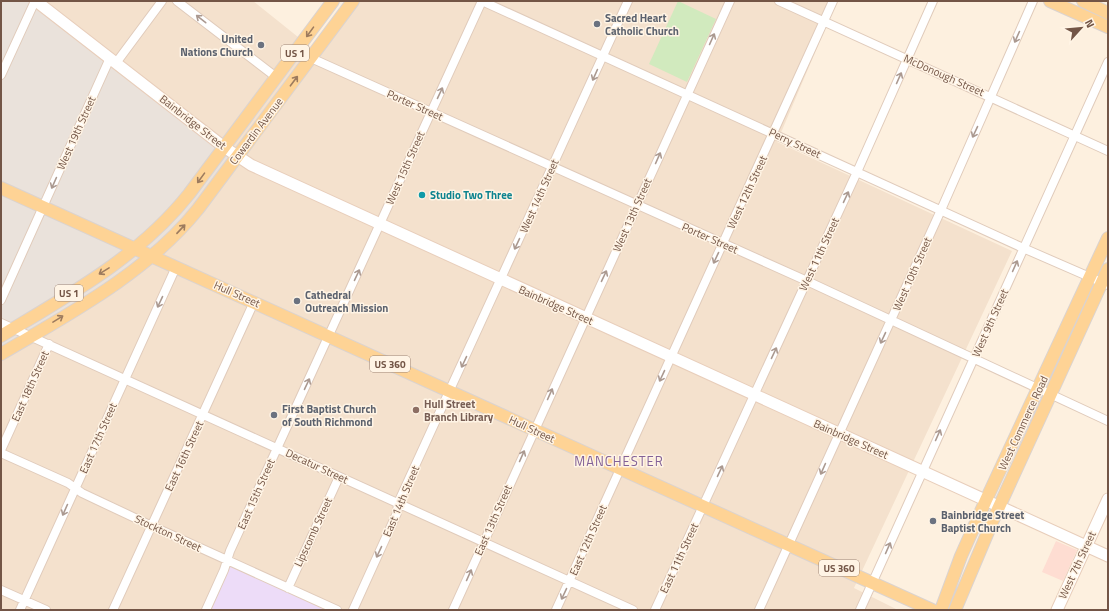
<svg xmlns="http://www.w3.org/2000/svg" width="1109" height="611" font-family="'Titillium Web',sans-serif">
<style>
.residential{fill:#f4e1cd}
.commercial{fill:#feddd2}
.industrial{fill:#eae2db}
.education{fill:#eddcf8}
.green{fill:#d1eabe}
.lines{fill:none;stroke-linecap:round;stroke-linejoin:round}
.street-casing{stroke:#e0cbbb;stroke-width:10}
.secondary-casing{stroke:#e8cebb;stroke-width:13}
.primary-casing{stroke:#dbd3cf;stroke-width:14}
.street{stroke:#fff;stroke-width:8}
.secondary{stroke:#fff;stroke-width:11}
.primary{stroke:#fed395;stroke-width:12}
.oneway{stroke:#ab9990}
.oneway2{stroke:#9d7b5e}
.worship-dot{fill:#6b7280;stroke:#fff4e5;stroke-width:1.5}
.culture-dot{fill:#0f9aa8;stroke:#fff4e5;stroke-width:1.5}
.education-dot{fill:#8d6e63;stroke:#fff4e5;stroke-width:1.5}
.labels{text-anchor:middle;dominant-baseline:central;stroke-width:3;stroke-linejoin:round;paint-order:stroke}
.shield{fill:#fff4e5;stroke:#9d8576;stroke-width:1}
.shield-label{font-size:10px;font-weight:bold;fill:#735546}
.worship-label{font-size:11px;font-weight:bold;fill:#5b616d;stroke:#fff4e5;text-anchor:start}
.street-label{font-size:11px;fill:#735546;stroke:#fff4e5}
.culture-label{font-size:11px;font-weight:bold;fill:#0d838f;stroke:#fff4e5;text-anchor:start}
.education-label{font-size:11px;font-weight:bold;fill:#785e54;stroke:#fff4e5;text-anchor:start}
.quarter-label{font-size:13px;letter-spacing:1px;fill:#836197;stroke:#fff4e5}
</style>
<rect width="100%" height="100%" fill="#fdf0df"/>
<path class="residential" d="M35,1H253L313,49L350,1H837L777,142L1012,251L854,588L898,610H1V351Z"/>
<path class="commercial" d="M1056,541L1077,550L1063,581L1042,572Z"/>
<path class="industrial" d="M1,1H35L231,154L147,261L1,351Z"/>
<path class="education" d="M227,560L337,610H206Z"/>
<path class="green" d="M678,1L716,19L687,82L649,64Z"/>
<g class="lines">
<defs>
<path id="street" d="M177,1L276,77
M482,1L1023,248L1108,285
M779,1L1108,151
M311,58L807,281L1108,421
M116,63L162,1
M1,75L35,1
M1,300L110,58
M1,323L633,610
M1,450L49,344
M1,453L68,483L82,493L152,526L337,610
M288,588L339,477
M1,590L46,610
M20,610L176,267
M113,610L254,302
M206,610L224,570L230,551L482,1
M353,610L397,513L398,503L628,1
M453,610L730,1
M556,610L833,1
M655,610L857,172L933,1
M759,610L941,210L1033,1
M860,610L1108,62"/>
<path id="secondary" d="M36,1L224,147L251,165L1108,556
M1057,610L1108,499"/>
<path id="primary" d="M1050,1L1108,27
M1083,1L1108,13
M1,188L932,610
M1,336C69,295 139,257 189,194L333,1
M1,354C69,314 148,272 198,209L353,1
M941,610L961,556L986,500L1108,238
M955,610L993,520L1108,269"/>
</defs>
<use href="#street" class="street-casing"/>
<use href="#secondary" class="secondary-casing"/>
<use href="#primary" class="primary-casing"/>
<use href="#street" class="street"/>
<use href="#secondary" class="secondary"/>
<use href="#primary" class="primary"/>
</g>
<defs><path id="oneway-shaft" d="M-6 0H5M1.5-3L5.5 0L1.5 3" fill="none" stroke-width="1.6" stroke-linecap="round" stroke-linejoin="round"/></defs>
<g class="oneway">
<use href="#oneway-shaft" transform="translate(201 19) rotate(-142)"/>
<use href="#oneway-shaft" transform="translate(1017 37) rotate(114)"/>
<use href="#oneway-shaft" transform="translate(712 39) rotate(-66)"/>
<use href="#oneway-shaft" transform="translate(595 75) rotate(114)"/>
<use href="#oneway-shaft" transform="translate(899 78) rotate(-66)"/>
<use href="#oneway-shaft" transform="translate(440 93) rotate(-65)"/>
<use href="#oneway-shaft" transform="translate(975 132) rotate(115)"/>
<use href="#oneway-shaft" transform="translate(658 158) rotate(-66)"/>
<use href="#oneway-shaft" transform="translate(54 183) rotate(114)"/>
<use href="#oneway-shaft" transform="translate(846 197) rotate(-65)"/>
<use href="#oneway-shaft" transform="translate(517 244) rotate(115)"/>
<use href="#oneway-shaft" transform="translate(716 258) rotate(115)"/>
<use href="#oneway-shaft" transform="translate(1015 266) rotate(-66)"/>
<use href="#oneway-shaft" transform="translate(357 275) rotate(-65)"/>
<use href="#oneway-shaft" transform="translate(604 276) rotate(-65)"/>
<use href="#oneway-shaft" transform="translate(160 302) rotate(115)"/>
<use href="#oneway-shaft" transform="translate(883 338) rotate(115)"/>
<use href="#oneway-shaft" transform="translate(774 353) rotate(-65)"/>
<use href="#oneway-shaft" transform="translate(464 362) rotate(115)"/>
<use href="#oneway-shaft" transform="translate(662 376) rotate(115)"/>
<use href="#oneway-shaft" transform="translate(307 384) rotate(-65)"/>
<use href="#oneway-shaft" transform="translate(550 394) rotate(-66)"/>
<use href="#oneway-shaft" transform="translate(938 435) rotate(-66)"/>
<use href="#oneway-shaft" transform="translate(522 456) rotate(-66)"/>
<use href="#oneway-shaft" transform="translate(823 469) rotate(114)"/>
<use href="#oneway-shaft" transform="translate(720 471) rotate(-65)"/>
<use href="#oneway-shaft" transform="translate(65 510) rotate(114)"/>
<use href="#oneway-shaft" transform="translate(888 548) rotate(-66)"/>
<use href="#oneway-shaft" transform="translate(379 552) rotate(115)"/>
<use href="#oneway-shaft" transform="translate(469 575) rotate(-66)"/>
<use href="#oneway-shaft" transform="translate(564 594) rotate(115)"/>
</g>
<g class="oneway2">
<use href="#oneway-shaft" transform="translate(310 32) rotate(126)"/>
<use href="#oneway-shaft" transform="translate(294 81) rotate(-53)"/>
<use href="#oneway-shaft" transform="translate(201 178) rotate(126)"/>
<use href="#oneway-shaft" transform="translate(181 229) rotate(-47)"/>
<use href="#oneway-shaft" transform="translate(104 271) rotate(148)"/>
<use href="#oneway-shaft" transform="translate(58 319) rotate(-32)"/>
</g>
<g class="worship-dot">
<circle cx="597" cy="24" r="4"/>
<circle cx="261" cy="45" r="4"/>
<circle cx="297" cy="301" r="4"/>
<circle cx="274" cy="415" r="4"/>
<circle cx="933" cy="521" r="4"/>
</g>
<circle class="culture-dot" cx="422" cy="195" r="4"/>
<circle class="education-dot" cx="416" cy="410" r="4"/>
<g class="labels">
<g class="shield">
<rect x="281" y="45" width="28" height="16" rx="3"/>
<rect x="55" y="285" width="28" height="16" rx="3"/>
<rect x="370" y="356" width="40" height="16" rx="3"/>
<rect x="819" y="560" width="40" height="16" rx="3"/>
</g>
<g class="shield-label">
<text x="295" y="53">US 1</text>
<text x="69" y="293">US 1</text>
<text x="390" y="364">US 360</text>
<text x="839" y="568">US 360</text>
</g>
<g class="worship-label">
<text x="605" y="18">Sacred Heart<tspan x="605" dy="13">Catholic Church</tspan></text>
<text x="253" y="39" text-anchor="end">United<tspan x="253" dy="13">Nations Church</tspan></text>
<text x="305" y="295">Cathedral<tspan x="305" dy="13">Outreach Mission</tspan></text>
<text x="282" y="409">First Baptist Church<tspan x="282" dy="13">of South Richmond</tspan></text>
<text x="941" y="515">Bainbridge Street<tspan x="941" dy="13">Baptist Church</tspan></text>
</g>
<g class="street-label">
<text transform="translate(944 75) rotate(24)">McDonough Street</text>
<text transform="translate(415 105) rotate(24)">Porter Street</text>
<text transform="translate(193 122) rotate(38)">Bainbridge Street</text>
<text transform="translate(256 131) rotate(-53)">Cowardin Avenue</text>
<text transform="translate(76 133) rotate(-66)">West 19th Street</text>
<text transform="translate(795 143) rotate(25)">Perry Street</text>
<text transform="translate(405 168) rotate(-66)">West 15th Street</text>
<text transform="translate(747 192) rotate(-65)">West 12th Street</text>
<text transform="translate(539 196) rotate(-66)">West 14th Street</text>
<text transform="translate(632 215) rotate(-66)">West 13th Street</text>
<text transform="translate(710 238) rotate(24)">Porter Street</text>
<text transform="translate(819 254) rotate(-65)">West 11th Street</text>
<text transform="translate(912 274) rotate(-66)">West 10th Street</text>
<text transform="translate(237 294) rotate(24)">Hull Street</text>
<text transform="translate(556 305) rotate(24)">Bainbridge Street</text>
<text transform="translate(990 323) rotate(-66)">West 9th Street</text>
<text transform="translate(30 386) rotate(-66)">East 18th Street</text>
<text transform="translate(1023 423) rotate(-65)">West Commerce Road</text>
<text transform="translate(532 429) rotate(25)">Hull Street</text>
<text transform="translate(98 438) rotate(-66)">East 17th Street</text>
<text transform="translate(851 439) rotate(24)">Bainbridge Street</text>
<text transform="translate(184 456) rotate(-65)">East 16th Street</text>
<text transform="translate(317 466) rotate(25)">Decatur Street</text>
<text transform="translate(256 494) rotate(-66)">East 15th Street</text>
<text transform="translate(401 501) rotate(-67)">East 14th Street</text>
<text transform="translate(493 520) rotate(-66)">East 13th Street</text>
<text transform="translate(313 532) rotate(-65)">Lipscomb Street</text>
<text transform="translate(168 533) rotate(25)">Stockton Street</text>
<text transform="translate(588 540) rotate(-66)">East 12th Street</text>
<text transform="translate(679 558) rotate(-65)">East 11th Street</text>
<text transform="translate(1077 565) rotate(-65)">West 7th Street</text>
</g>
<g class="culture-label">
<text x="430" y="195">Studio Two Three</text>
</g>
<g class="education-label">
<text x="424" y="404">Hull Street<tspan x="424" dy="13">Branch Library</tspan></text>
</g>
<g class="quarter-label">
<text x="619" y="461">MANCHESTER</text>
</g>
</g>
<rect width="1109" height="611" fill="none" stroke="#735546" stroke-width="4"/>
<g transform="translate(1081 28) rotate(63)" stroke="#fff4e5" stroke-width="3" paint-order="stroke">
<path d="M0-3L7 15L0 10L-7 15Z" fill="#735546"/>
<text y="-6" font-size="11" font-weight="bold" text-anchor="middle" fill="#735546">N</text>
</g>
</svg>
